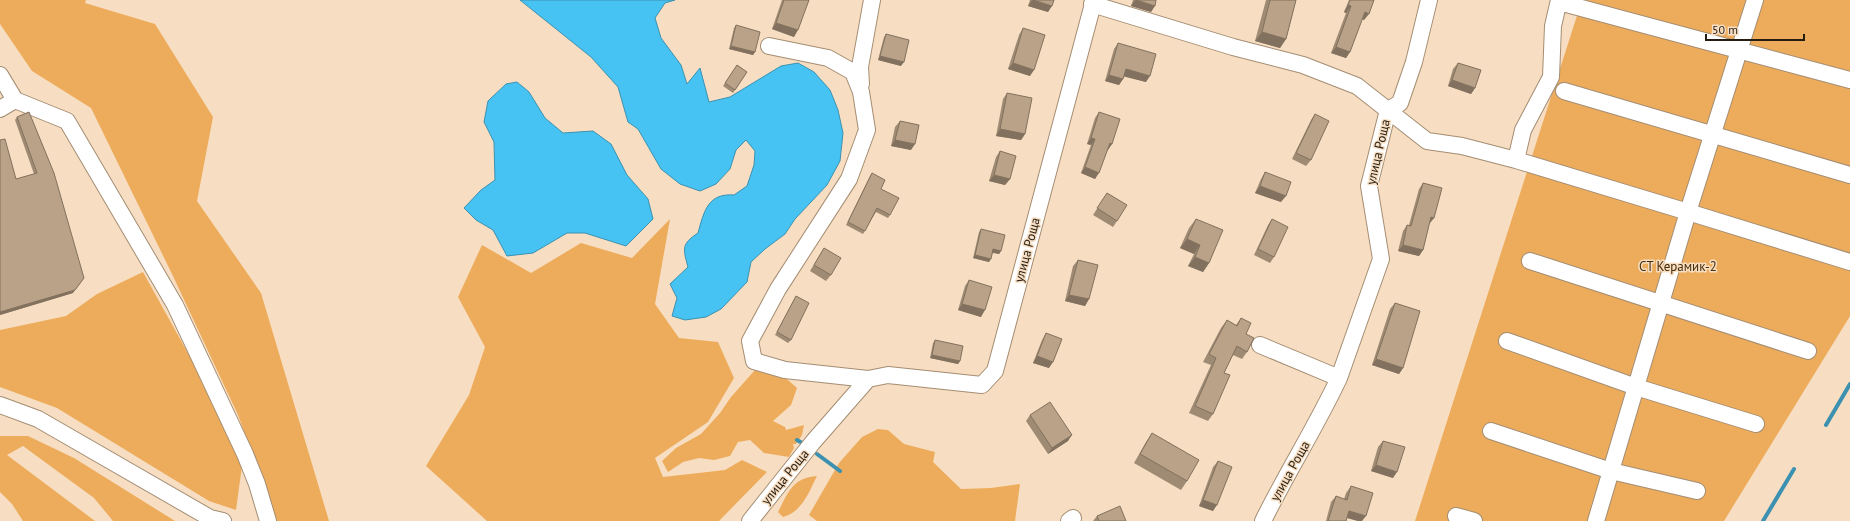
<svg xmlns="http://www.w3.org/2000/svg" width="1850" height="521" font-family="'PT Sans',sans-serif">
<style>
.green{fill:#edac5b}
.water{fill:#46c3f3;stroke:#3c91b0}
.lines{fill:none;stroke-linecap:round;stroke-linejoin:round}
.stream{stroke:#3c91b0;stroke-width:4}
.minor-casing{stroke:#a48d73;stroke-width:18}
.minor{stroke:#fff;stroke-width:16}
.wall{fill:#9f8b74}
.shaded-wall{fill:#82715e}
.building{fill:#b9a287;stroke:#82715e}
.labels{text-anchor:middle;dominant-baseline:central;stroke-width:3;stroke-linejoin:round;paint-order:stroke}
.street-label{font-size:13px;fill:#251d12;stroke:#f7dec2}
.park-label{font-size:13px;fill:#462c07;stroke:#f7dec2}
</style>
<rect width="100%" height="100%" fill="#f7dec2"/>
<path class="green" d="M0,0H86L85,3L155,24L213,117L197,201L261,293L329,521H277L238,415L172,274L91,108L32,71L0,24Z
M1582,0H1850V316L1724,521H1415Z
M670,219L655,304L679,338L718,342L734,378L708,422L655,458L663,477L725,470L742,460L767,472L719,521H487L426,466L469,395L485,347L458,297L482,245L531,273L581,243L632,258Z
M143,272L210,393L242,466L236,510L209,501L57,408L0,387V330L66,316L97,294Z
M755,370L780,373L797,388L791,405L773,421L785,427L786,430L804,425L802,435L796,444H793L794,448L789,457L764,453L750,440L738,442L730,456L714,460L699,458L683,462L668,472L662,461L676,448L701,434L720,413L731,397Z
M878,429L888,430L904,444L935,452L933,462L961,489L991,488L1020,484L1015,521H817L809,515L839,463L862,437Z
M0,436H28L74,458L175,521H113L94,498L23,446L7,455L95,521H23L12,504L0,492Z
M817,476C809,492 802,512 783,517L778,512C788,493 792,478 817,476Z"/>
<path class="water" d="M520,0H675L665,3L655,18L661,38L681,65L687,84L700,68L709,102L730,97L781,66L798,63L814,72L830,90L838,110L843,133L840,161L827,185L795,219L785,234L765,249L751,262L747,282L721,309L706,317L685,320L672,316L677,298L670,284L688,267C683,249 681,244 698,233C704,211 708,193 734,195L747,186L754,165L755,151L746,140L736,150L730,169L716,184L700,191L680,184L661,169L638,129L628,122L618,87L591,57Z
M517,82L529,92L545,118L563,133L593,131L611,144L627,175L648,199L653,219L626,246L585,233H567L533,253L507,256L493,230L476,220L464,208L481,190L495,180L494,142L484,122L488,101L506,84Z"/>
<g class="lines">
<path class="stream" d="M1826,425L1850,384
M797,440L804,444
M817,454L840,471
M1763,521L1794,469"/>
<defs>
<path id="minor" d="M1755,0L1688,212L1850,262
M1559,2L1850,80
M1092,4L1233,47L1303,65L1357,86L1427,141L1462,146L1516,160L1523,130L1551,77L1553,26L1559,0
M769,46L828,58L853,72L861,92L867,130L849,179L778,289L750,341L754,361L785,370L868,379L888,375L982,385L995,371L1094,0
M0,75L15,100L67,121L175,305L245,454L257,484L268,521
M861,84L860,67L872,0
M1564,91L1850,175
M0,109L15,100
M1516,160L1688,212L1596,521
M1530,261L1808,351
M1507,341L1636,387L1756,424
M1260,345L1339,378C1316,427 1287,472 1263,521
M1339,378L1381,259L1369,186L1388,110L1400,103L1414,62L1429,0
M0,405L38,419L210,518L223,521
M1491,431L1611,471L1697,491
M1456,516L1474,521
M750,521L813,442L868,379
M1069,521L1073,518"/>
</defs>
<use href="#minor" class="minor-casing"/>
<use href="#minor" class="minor"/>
</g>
<path class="wall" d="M782,0H809L794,37L772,29Z
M1030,0H1054L1048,12L1028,6Z
M1133,0H1156L1151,12L1131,6Z
M1266,0H1296L1286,39L1280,48L1255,41Z
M1349,0H1374L1364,20L1362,19L1350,52L1346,58L1331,53L1346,13L1344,12Z
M736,25L755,52L753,55L729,49L734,28Z
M1023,28L1030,76L1008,69L1019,35Z
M886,34L901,66L878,60L884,37Z
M1118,43L1146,82L1124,76L1123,79L1119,85L1105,81L1114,49Z
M1458,63L1475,88L1471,94L1448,86L1453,69Z
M737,65L747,72L733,93L723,86Z
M1007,93L1025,134L1021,140L996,136L1003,99Z
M29,112L73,293L0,315V140L16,179L34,174L15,120L17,117Z
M1099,112L1112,144L1107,150L1095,179L1081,173L1091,145L1087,144L1095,118Z
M1315,114L1311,160L1306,166L1292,159L1311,120Z
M900,121L911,150L891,146L895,127Z
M1000,151L1010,179L1005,185L989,181L996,157Z
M1265,172L1281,202L1255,193L1261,179Z
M872,173L881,189L890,215L888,218L876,212L863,234L846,225L870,176Z
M1423,183L1434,218L1429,224L1423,250L1419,256L1398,251L1403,231L1407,225H1409L1419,189Z
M1107,193L1117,221L1113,227L1093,215Z
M1196,219L1209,263L1203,272L1188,266L1194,254L1180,248L1189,228Z
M1272,219L1274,257L1270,263L1254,255L1268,225Z
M981,229L1001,251L999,254L993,253L989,262L973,258L979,232Z
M824,248L831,275L826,281L810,271Z
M1078,260L1089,299L1085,306L1065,301L1073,266Z
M969,280L981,317L958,310L965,286Z
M796,296L791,340L788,343L775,335Z
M1395,303L1403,368L1399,374L1372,365L1390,309Z
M1241,318L1246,334L1247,352L1242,359L1233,355L1224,373L1213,414L1208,421L1189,413L1211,365L1203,362L1221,328L1227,320L1236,325Z
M1046,333L1049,368L1033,363L1042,340Z
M935,340L960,361L958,364L930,358L933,343Z
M1030,415L1068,441L1048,454L1026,421Z
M1152,433L1187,481L1181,490L1134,463L1146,442Z
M1383,441L1393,478L1371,471L1378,447Z
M1218,461L1213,511L1199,506L1213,467Z
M1351,486L1358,521L1347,518L1346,521H1326L1331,502L1336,496L1344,499L1346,493Z
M1097,516L1126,521H1093Z"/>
<path class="shaded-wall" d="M1032,0L1052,6L1048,12L1028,6Z
M1135,0L1155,6L1151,12L1131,6Z
M1348,5L1351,6L1346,13L1344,12Z
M1365,12L1369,14L1364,20L1361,18Z
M776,23L798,30L794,37L772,29Z
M1262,32L1286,39L1280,48L1255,41Z
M731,46L755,52L753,55L729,49Z
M1336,47L1350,52L1346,58L1331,53Z
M880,56L904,62L901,66L878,60Z
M1013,63L1034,70L1030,76L1008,69Z
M1126,69L1150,76L1146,82L1122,76Z
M1109,75L1123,79L1119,85L1105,81Z
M1452,80L1475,88L1471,94L1448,86Z
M1000,129L1025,134L1021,140L996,136Z
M1091,138L1095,139L1091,145L1087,144Z
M895,140L915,144L911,150L891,146Z
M1110,143L1112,144L1108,150L1106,149Z
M1085,167L1099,173L1095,179L1081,173Z
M994,175L1010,179L1005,185L989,181Z
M1260,186L1286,196L1281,202L1255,193Z
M1431,217L1434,218L1429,224Z
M1187,239L1200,245L1194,254L1180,248Z
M1403,245L1423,250L1419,256L1398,251Z
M993,249L1001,251L999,254L991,252Z
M975,255L991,259L989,262L973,258Z
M1195,257L1209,263L1203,272L1188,266Z
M84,278L73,293L0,315V312Z
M1069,295L1089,299L1085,306L1065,301Z
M962,304L985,310L981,317L958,310Z
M932,355L960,361L958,364L930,358Z
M1037,356L1053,362L1049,368L1033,363Z
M1376,359L1403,368L1399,374L1372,365Z
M1072,435L1068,441L1048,454L1052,448Z
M1376,465L1397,472L1393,478L1371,471Z
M1203,500L1217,505L1213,511L1199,506Z
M1349,511L1366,516L1362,521H1358L1344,517Z"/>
<path class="building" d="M784,0H809L798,30L776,23Z
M1033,0H1054L1052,6Z
M1136,0H1156L1155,6Z
M1270,0H1296L1286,39L1262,32Z
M1350,0H1374L1369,14L1365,12L1350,52L1336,47L1351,6L1348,5Z
M736,25L760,32L755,52L731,46Z
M1023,28L1045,35L1034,70L1013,63Z
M886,34L909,40L904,62L880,56Z
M1118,43L1156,54L1150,76L1126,69L1123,79L1109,75Z
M1458,63L1481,70L1475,88L1452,80Z
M737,65L747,72L735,90L725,83Z
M1007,93L1032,98L1025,134L1000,129Z
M29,112L54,173L84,278L75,290L0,312V140L5,139L16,179L37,173L17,117Z
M1099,112L1120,119L1112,144L1110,143L1099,173L1085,167L1095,139L1091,138Z
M1315,114L1329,121L1311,160L1296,153Z
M900,121L919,125L915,144L895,140Z
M1000,151L1016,156L1010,179L994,175Z
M1265,172L1291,182L1286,196L1260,186Z
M872,173L885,180L881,189L899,198L890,215L877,208L865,231L848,222Z
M1423,183L1442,188L1434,218L1431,217L1423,250L1403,245L1407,225L1411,226Z
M1107,193L1127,205L1117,221L1097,208Z
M1196,219L1223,230L1209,263L1195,257L1200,245L1187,239Z
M1272,219L1288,227L1274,257L1258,249Z
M981,229L1005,235L1001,251L993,249L991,259L975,255Z
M824,248L841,258L831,275L814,265Z
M1078,260L1098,265L1089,299L1069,295Z
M969,280L992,287L985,310L962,304Z
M796,296L809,303L791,340L777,332Z
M1395,303L1420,311L1403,368L1376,359Z
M1241,318L1251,323L1246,334L1254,338L1247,352L1237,346L1224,373L1230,375L1213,414L1195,406L1216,358L1209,354L1227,320L1237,326Z
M1046,333L1062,339L1053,362L1037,356Z
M935,340L963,346L960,361L932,355Z
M1050,402L1072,435L1052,448L1030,415Z
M1152,433L1199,460L1187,481L1140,454Z
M1383,441L1405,447L1397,472L1376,465Z
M1218,461L1232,467L1217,505L1203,500Z
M1351,486L1373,493L1366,516L1349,511L1346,521H1328L1336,496L1347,500Z
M1120,506L1126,521H1099L1097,516Z"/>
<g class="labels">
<g class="street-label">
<text transform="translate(1378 152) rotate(-77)">улица Роща</text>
<text transform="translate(1027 250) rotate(-75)">улица Роща</text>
<text transform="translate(1290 471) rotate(-61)">улица Роща</text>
<text transform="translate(785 477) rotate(-51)">улица Роща</text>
</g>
<g class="park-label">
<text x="1678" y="266">СТ Керамик-2</text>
</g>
</g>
<path d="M1706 34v6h98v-6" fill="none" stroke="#251d12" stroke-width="2"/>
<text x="1712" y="34" font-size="12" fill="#251d12" stroke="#f7dec2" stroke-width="3" paint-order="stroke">50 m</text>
</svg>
